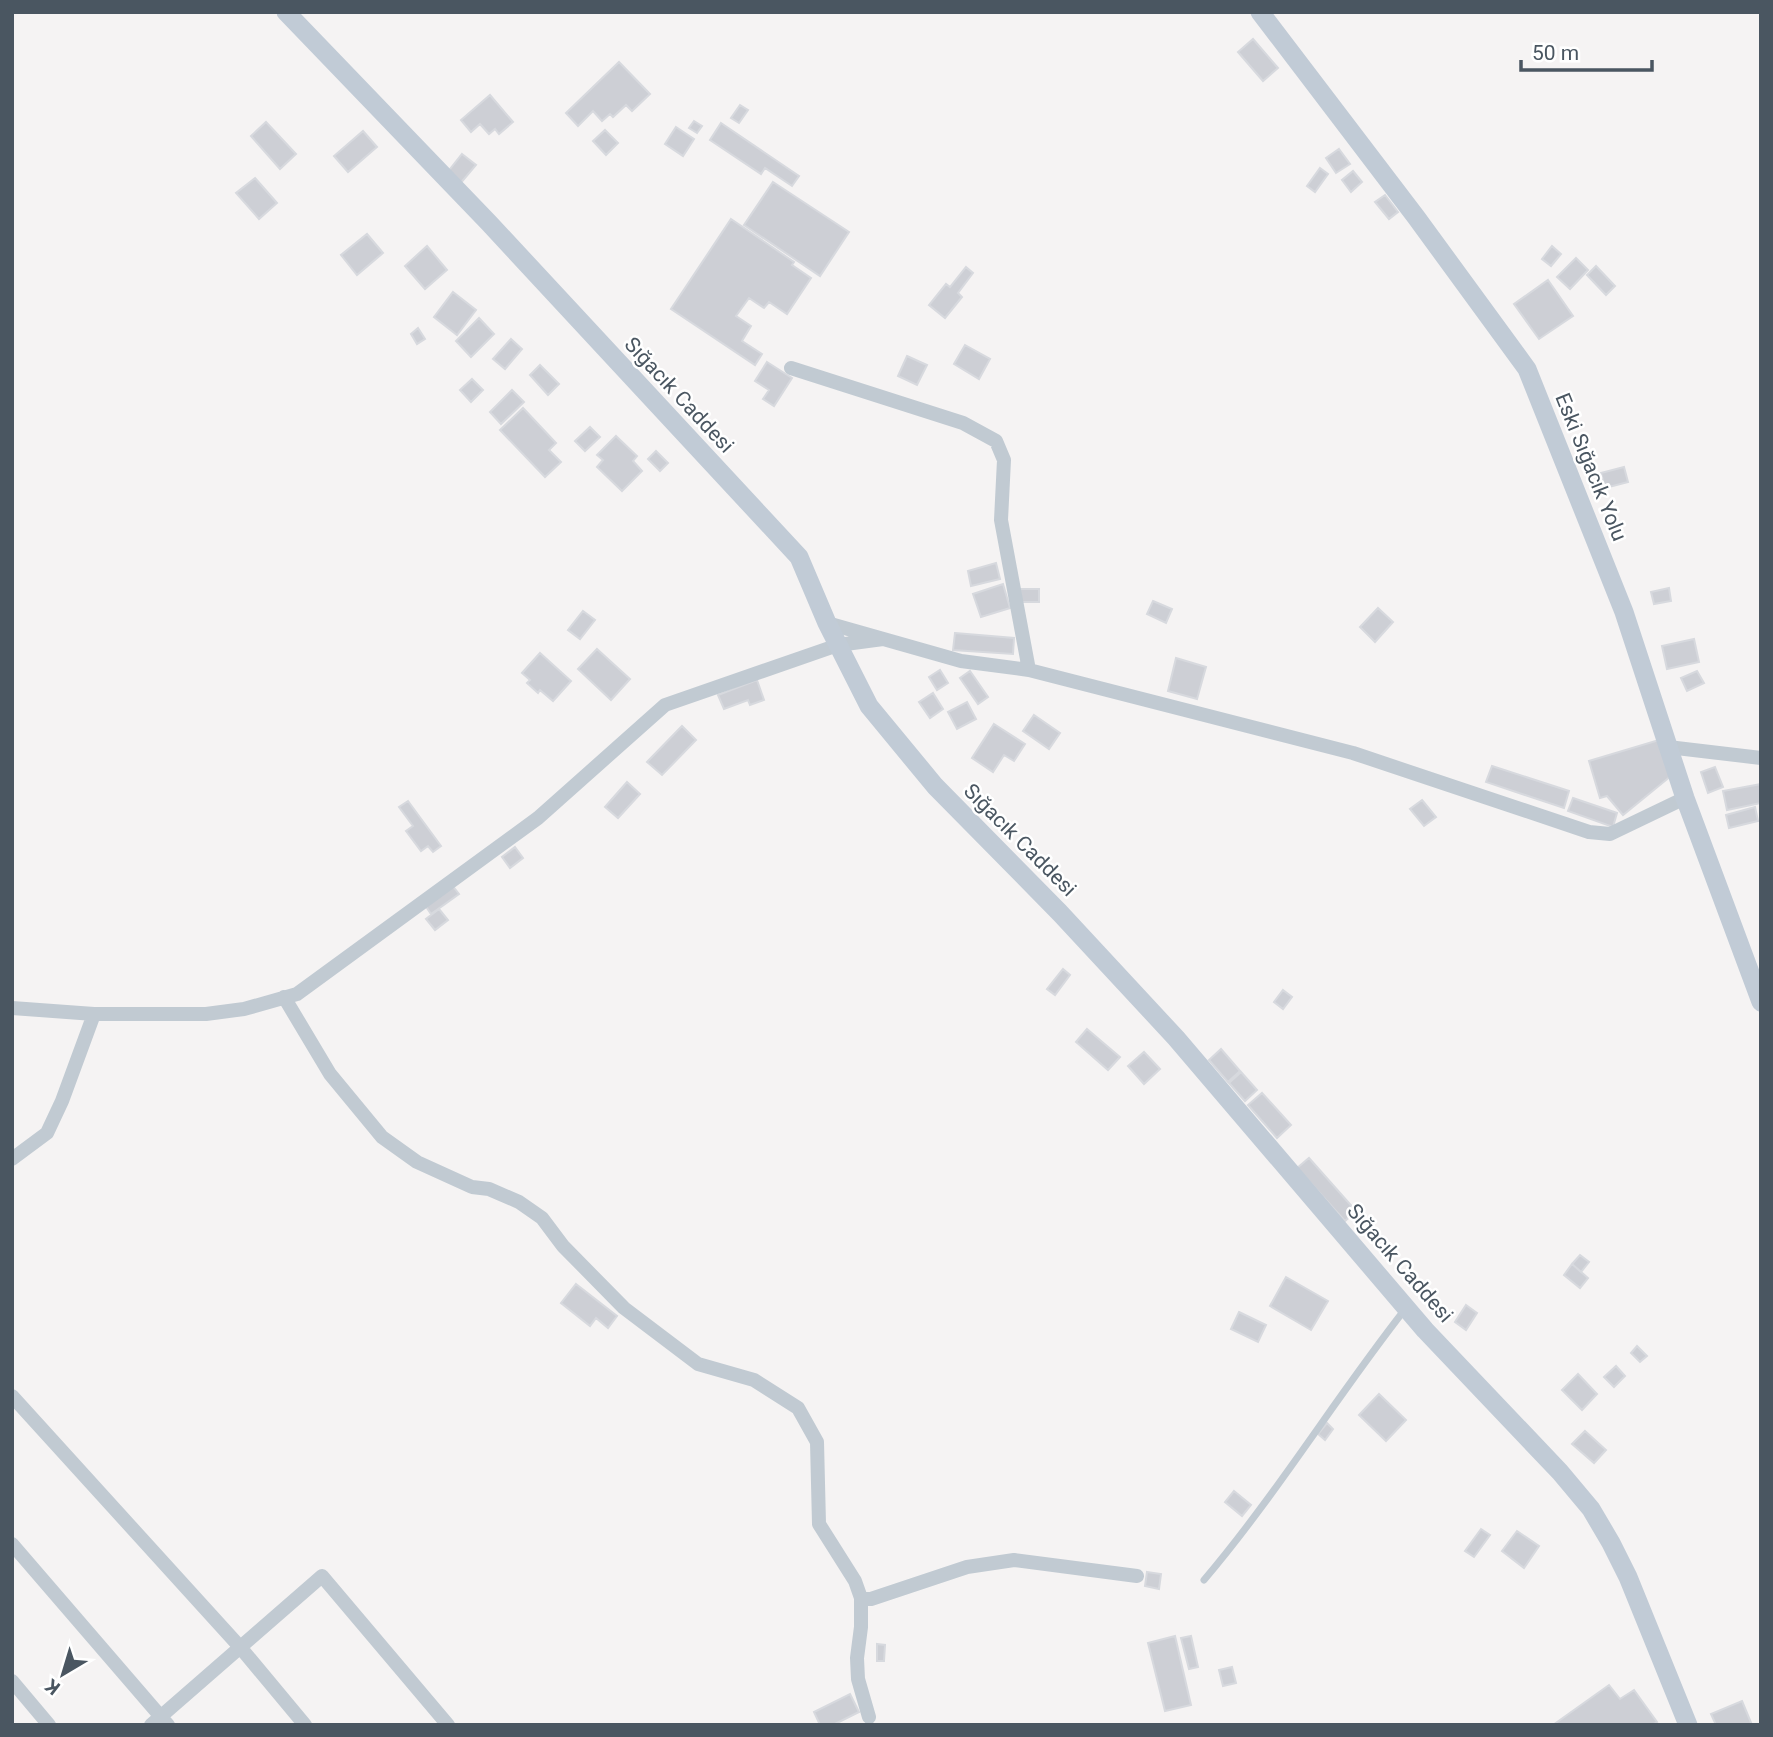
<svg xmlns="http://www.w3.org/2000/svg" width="1773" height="1737" font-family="Roboto,sans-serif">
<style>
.building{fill:#cdcfd5;stroke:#d7d9de;stroke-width:2}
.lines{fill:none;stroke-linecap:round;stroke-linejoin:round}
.lane{stroke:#c1cad2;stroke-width:7}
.street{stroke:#c1cad2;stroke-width:14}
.secondary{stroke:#c1cbd6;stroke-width:19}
.labels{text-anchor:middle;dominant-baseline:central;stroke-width:5;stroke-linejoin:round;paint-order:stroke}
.street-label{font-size:21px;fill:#4a5661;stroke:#fff}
</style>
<rect width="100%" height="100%" fill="#f5f3f3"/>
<path class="building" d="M1253,39L1278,68L1263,81L1238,52Z
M619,62L650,94L632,111L626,105L613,117L610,114L602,121L593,111L578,126L566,113Z
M490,95L513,122L499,134L495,129L489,134L480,124L471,132L461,120Z
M740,105L748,110L739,123L731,118Z
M694,121L702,126L697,133L689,128Z
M266,122L296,154L280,169L251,136Z
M721,123L799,176L792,186L765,168L761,174L710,140Z
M676,127L694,139L683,156L665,144Z
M605,130L618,143L606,155L593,141Z
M363,131L377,147L348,172L334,156Z
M1339,149L1350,164L1336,173L1326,158Z
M462,154L476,165L459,185L446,174Z
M1320,168L1328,174L1315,192L1307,186Z
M1353,171L1362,182L1351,192L1342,180Z
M255,178L277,203L259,219L236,193Z
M773,182L849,232L820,276L744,225Z
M1385,195L1398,212L1389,219L1375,202Z
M731,219L794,262L792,265L811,278L787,314L769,302L764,308L749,298L736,316L751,326L742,341L762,354L755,365L671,309Z
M367,234L383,253L357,275L341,255Z
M427,246L447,270L425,289L405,266Z
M1552,246L1561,254L1551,266L1542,259Z
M1576,258L1588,270L1570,289L1557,277Z
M1596,266L1615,286L1606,295L1587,275Z
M966,267L973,273L958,293L962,297L945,318L929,305L946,284L950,287Z
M1548,280L1573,316L1539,339L1514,304Z
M453,292L476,310L457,335L434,317Z
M479,318L494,334L471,357L456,341Z
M418,328L425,339L417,344L411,334Z
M511,339L522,349L505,369L493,359Z
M965,345L990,359L979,379L954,364Z
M907,356L927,365L917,385L898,376Z
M767,362L792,378L774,406L763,399L769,390L755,381Z
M540,365L559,384L548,395L530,375Z
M472,379L483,390L471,402L460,390Z
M512,390L524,402L501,424L490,412Z
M523,408L556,443L549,450L561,462L545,477L500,430Z
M590,427L600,437L585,451L575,441Z
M616,436L637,456L633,461L642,471L622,491L597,467L603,460L597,455Z
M656,451L668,463L660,471L648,459Z
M1624,467L1628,482L1605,488L1601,473Z
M996,563L1000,579L971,586L968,571Z
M1003,584L1010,608L981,617L973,594Z
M1669,588L1671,601L1654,604L1651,592Z
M1020,589H1039V602H1021Z
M1153,601L1172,609L1166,623L1147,614Z
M1378,608L1393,622L1375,642L1360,627Z
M583,611L595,620L580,639L568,630Z
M955,633L1014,638L1013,654L953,650Z
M1694,639L1699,662L1667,669L1662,646Z
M597,649L630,679L611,700L578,669Z
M540,653L571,681L553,701L540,690L538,693L527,683L530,680L522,673Z
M1176,658L1206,667L1197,699L1168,691Z
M940,670L948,683L937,690L929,677Z
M970,671L988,697L978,704L960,678Z
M1697,671L1704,683L1687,691L1681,678Z
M757,680L764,700L750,705L748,700L724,709L718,695Z
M933,693L943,709L930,718L919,702Z
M967,702L976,719L957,729L948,712Z
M1034,715L1060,733L1049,749L1023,731Z
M994,724L1025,744L1014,761L1004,755L993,772L972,758Z
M682,726L696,740L662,775L647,762Z
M1659,740L1671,776L1623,815L1607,796L1600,798L1589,761Z
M1492,766L1569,791L1564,808L1486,782Z
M1715,767L1723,787L1708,793L1701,772Z
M627,782L640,794L618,818L605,807Z
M1761,784V803L1727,810L1723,791Z
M1573,798L1617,813L1613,827L1568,811Z
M1422,800L1436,817L1424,826L1410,809Z
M408,801L441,846L433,852L428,846L421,851L406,831L413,826L399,807Z
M1755,807L1758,821L1729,828L1726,815Z
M515,847L523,858L510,868L502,857Z
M452,885L459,894L431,914L425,905Z
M439,909L448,920L435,930L426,919Z
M1063,969L1070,975L1055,995L1047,989Z
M1283,990L1292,997L1283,1009L1274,1002Z
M1087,1029L1120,1057L1108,1070L1076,1042Z
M1221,1049L1240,1071L1228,1082L1209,1060Z
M1144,1052L1160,1069L1144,1084L1128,1066Z
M1241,1072L1257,1090L1245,1101L1229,1083Z
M1262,1093L1291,1125L1277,1138L1248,1105Z
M1309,1158L1356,1211L1345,1221L1297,1168Z
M1580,1255L1589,1262L1581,1272L1572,1264Z
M1572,1264L1588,1278L1580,1288L1564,1275Z
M1286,1277L1328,1301L1311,1330L1270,1306Z
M576,1284L617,1316L608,1328L596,1318L590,1326L561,1303Z
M1466,1305L1477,1313L1466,1330L1455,1322Z
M1239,1312L1266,1325L1258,1342L1231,1329Z
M1637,1346L1647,1356L1640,1362L1631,1353Z
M1616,1366L1625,1376L1614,1387L1604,1377Z
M1578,1374L1597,1394L1582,1410L1562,1390Z
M1379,1394L1406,1420L1386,1441L1359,1415Z
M1327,1423L1333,1429L1325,1440L1318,1434Z
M1585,1431L1606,1450L1594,1463L1572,1444Z
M1234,1491L1251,1505L1242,1516L1225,1502Z
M1481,1529L1490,1535L1474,1557L1465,1551Z
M1517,1531L1539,1546L1524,1568L1502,1551Z
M1147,1572L1161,1574L1159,1589L1145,1586Z
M1175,1636L1191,1705L1165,1711L1148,1643Z
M1191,1636L1198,1667L1189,1669L1181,1638Z
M877,1644L885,1645L884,1661H877Z
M1232,1667L1236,1683L1223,1686L1219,1670Z
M1609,1685L1620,1699L1634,1690L1657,1722L1652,1725H1553Z
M850,1694L859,1712L833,1725H820L814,1712Z
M1742,1701L1752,1725H1716L1711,1714Z"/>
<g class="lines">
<path class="lane" d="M1204,1580C1277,1494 1336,1397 1406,1308"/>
<path class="street" d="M791,368L963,423L996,441L1004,460L1001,520L1029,670
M827,623L961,661L1029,670L1353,753L1589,832L1610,834L1685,798
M1668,747L1761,758
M284,997L330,1074L382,1137L417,1162L472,1187L489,1189L519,1202L542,1218L563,1246L624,1308L698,1364L754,1380L798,1408L817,1442L819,1524L855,1581L861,1598V1627L857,1658L858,1679L869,1717
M12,1008L94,1014H206L244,1009L297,994L538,818L665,705L838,645L883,639
M12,1159L47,1133L62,1101L94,1014
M12,1396L240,1647L305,1725
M12,1544L168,1725
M861,1599H871L967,1567L1014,1560L1137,1576
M12,1681L49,1725
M151,1725L322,1576L448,1725"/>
<path class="secondary" d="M286,12L489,223L799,557L827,623L869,706L935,786L1060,913L1176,1038L1425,1330L1560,1472L1591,1509L1611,1543L1628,1577L1688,1725
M1260,12L1416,217L1527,369L1624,612L1685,798L1761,1002"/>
</g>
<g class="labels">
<g class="street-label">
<text transform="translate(679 395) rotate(47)">Sığacık Caddesi</text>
<text transform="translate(1591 467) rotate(68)">Eski Sığacık Yolu</text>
<text transform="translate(1020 840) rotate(45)">Sığacık Caddesi</text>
<text transform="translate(1400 1263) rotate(49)">Sığacık Caddesi</text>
</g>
</g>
<rect width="1773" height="1737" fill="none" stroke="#4a5661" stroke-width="28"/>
<g transform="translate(63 1674) rotate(218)" stroke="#ffffff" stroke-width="5" paint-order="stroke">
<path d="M0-5L12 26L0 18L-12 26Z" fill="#4a5661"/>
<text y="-10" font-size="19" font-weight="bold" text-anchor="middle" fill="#4a5661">K</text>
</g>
<path d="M1521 60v10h131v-10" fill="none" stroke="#4a5661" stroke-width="3.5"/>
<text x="1532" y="60" font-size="21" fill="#4a5661" stroke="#ffffff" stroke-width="5" paint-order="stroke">50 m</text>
</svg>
